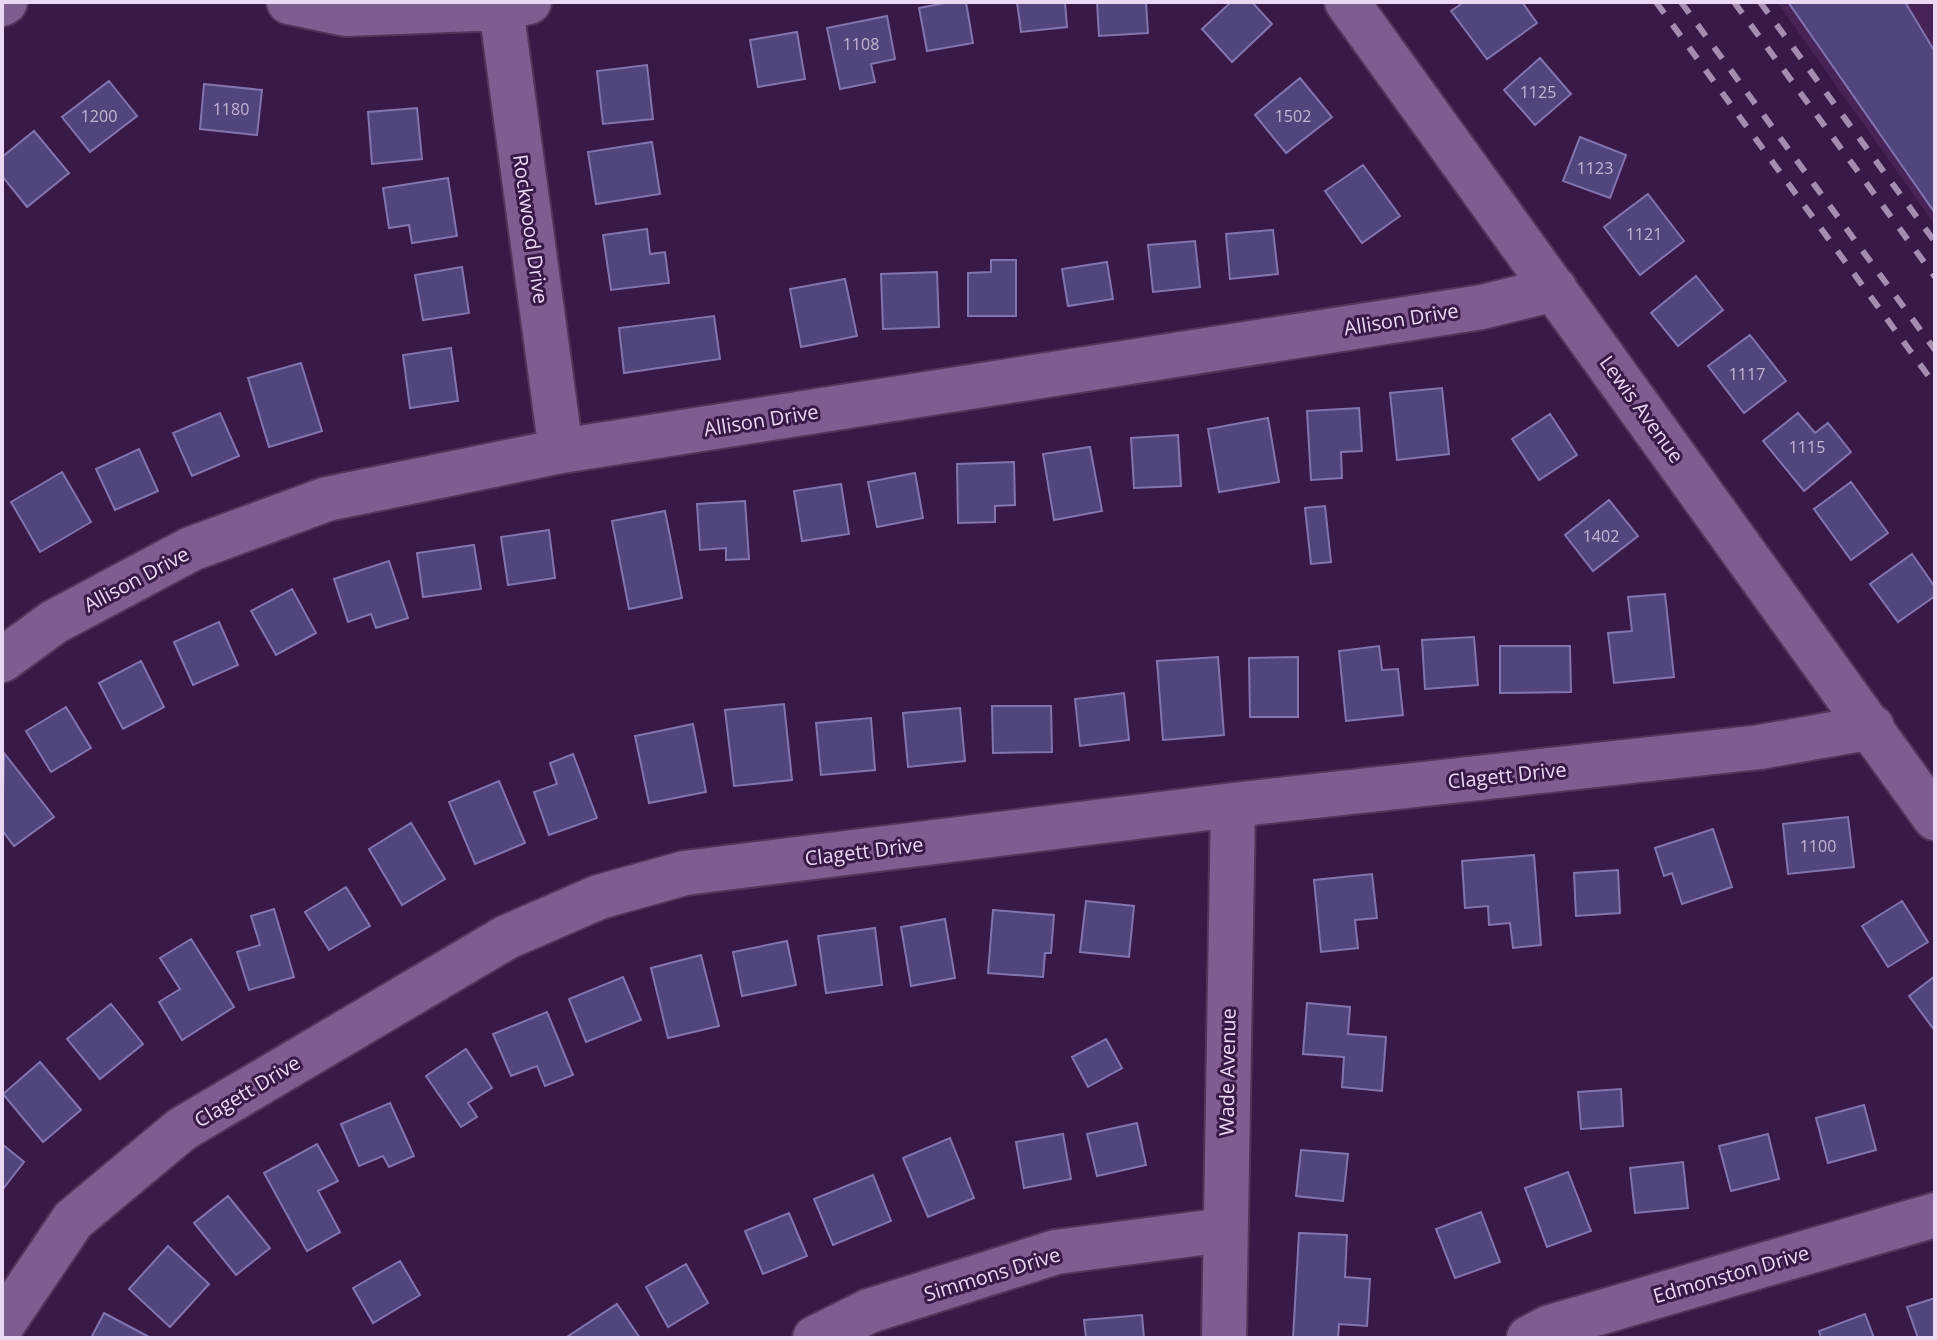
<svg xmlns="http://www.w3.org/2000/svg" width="1937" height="1340" font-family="'Open Sans',sans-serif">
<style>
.built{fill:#472357}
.building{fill:#52457b;stroke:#8274af;stroke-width:2}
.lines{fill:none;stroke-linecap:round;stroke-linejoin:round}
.minor-casing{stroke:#51355d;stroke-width:48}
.minor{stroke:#805d91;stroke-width:44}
.rail{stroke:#a58db1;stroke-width:6;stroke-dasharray:14 14;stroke-linecap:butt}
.labels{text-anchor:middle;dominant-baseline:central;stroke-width:6;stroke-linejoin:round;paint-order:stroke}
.number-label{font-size:16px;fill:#c5b3d6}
.street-label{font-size:20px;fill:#ebd8f5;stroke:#391947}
</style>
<rect width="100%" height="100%" fill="#391947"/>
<path class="built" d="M1777,2H1935V225Z"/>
<path class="building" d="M950,2H966L973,43L927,51L919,8Z
M1017,2H1065L1067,27L1021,32Z
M1097,2H1146L1148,33L1099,36Z
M1231,2H1252L1272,24L1232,62L1202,29Z
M1464,2H1522L1537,23L1487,59L1451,11Z
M1788,2H1905L1935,52V213Z
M887,16L895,59L871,64L875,82L840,89L827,28Z
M797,32L805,79L758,87L750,40Z
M1540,58L1571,94L1535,125L1504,90Z
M647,65L653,119L603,124L597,71Z
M1300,78L1332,117L1286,153L1255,115Z
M109,81L137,116L90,152L62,117Z
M204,84L262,90L257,135L200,129Z
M417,108L422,159L372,164L368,112Z
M34,131L69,173L27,207L2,176V157Z
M1580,137L1626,155L1610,198L1563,181Z
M652,142L660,194L596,204L588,152Z
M1363,165L1400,216L1362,243L1325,191Z
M448,178L457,236L412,243L409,225L389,228L383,188Z
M1648,194L1684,241L1640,275L1604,227Z
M647,229L650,254L665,252L669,283L611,290L603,235Z
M1273,230L1278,274L1230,279L1226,234Z
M1195,241L1200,287L1153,292L1148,245Z
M991,260H1016V316H968V273L991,272Z
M1107,262L1113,299L1068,306L1062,269Z
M462,267L469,313L423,320L415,275Z
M937,272L939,327L883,329L881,274Z
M1696,276L1723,310L1678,346L1651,313Z
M845,279L857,336L801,347L790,289Z
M714,316L720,359L624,373L619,328Z
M1750,335L1786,381L1744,413L1708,366Z
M451,348L458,401L410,408L403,355Z
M301,363L322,431L269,447L248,378Z
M1442,388L1449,454L1397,460L1390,393Z
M1359,408L1362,451L1341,452L1342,478L1311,480L1307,411Z
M220,413L239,456L192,476L173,433Z
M1798,413L1815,433L1828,423L1851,452L1804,491L1763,441Z
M1550,414L1577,455L1539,480L1512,439Z
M1268,418L1279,482L1219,492L1208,429Z
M1178,435L1181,486L1134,488L1131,438Z
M1090,447L1102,511L1054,520L1043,454Z
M139,449L158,491L115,510L96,469Z
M1014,462L1015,505L995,506V522L958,523L957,464Z
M62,472L91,522L40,552L11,502Z
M915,473L923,518L877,527L868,482Z
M1851,482L1888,533L1851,560L1814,509Z
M841,484L849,534L802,541L794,491Z
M1609,500L1638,536L1593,571L1565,535Z
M745,501L749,559L726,560V548L700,550L697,504Z
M1325,506L1331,562L1311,564L1305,508Z
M665,511L682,598L629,609L612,521Z
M549,530L555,578L508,585L501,537Z
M474,545L481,589L423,597L417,553Z
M1912,554L1935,587V596L1898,622L1870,584Z
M389,561L408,618L376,628L371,614L348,622L334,579Z
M292,589L316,633L276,655L251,611Z
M1665,594L1674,677L1614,683L1608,633L1632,631L1628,597Z
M219,622L238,665L193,685L174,642Z
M1474,637L1478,685L1425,689L1422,640Z
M1379,646L1382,670L1398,669L1403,715L1346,721L1339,651Z
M1500,646H1570L1571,692L1500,693Z
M1218,657L1224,735L1163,740L1157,661Z
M1298,657V717H1250L1249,658Z
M141,661L164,707L123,729L99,683Z
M1124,693L1129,740L1080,746L1075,699Z
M784,704L792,780L734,786L725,710Z
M992,706H1051L1052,752L993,753Z
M66,707L91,748L51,772L26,731Z
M960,708L965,761L908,767L903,713Z
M871,718L875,770L821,775L816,723Z
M693,724L706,792L649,803L635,736Z
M4,753L54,817L14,846L2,830Z
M573,754L597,818L549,835L534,792L557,784L550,763Z
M499,781L525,843L475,864L449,802Z
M1848,817L1854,867L1788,874L1783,824Z
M411,823L445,879L402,905L369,849Z
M1713,829L1732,887L1682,904L1672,873L1664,876L1655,848Z
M1534,855L1541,945L1513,948L1510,923L1489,925L1488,906L1465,908L1462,861Z
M1618,870L1620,913L1576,916L1574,873Z
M1372,874L1377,918L1355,920L1358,948L1321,952L1314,880Z
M346,887L370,926L329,950L305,912Z
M1086,901L1134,906L1129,957L1080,952Z
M1902,901L1928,942L1888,967L1862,926Z
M274,909L294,977L249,990L237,952L260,945L251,916Z
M993,910L1054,915L1051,953H1045L1043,977L988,973Z
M945,919L955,978L911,986L901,927Z
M875,928L882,985L826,993L818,936Z
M191,939L234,1007L182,1040L159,1002L180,989L160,958Z
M787,941L796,985L742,996L733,952Z
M701,955L719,1026L668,1038L651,968Z
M1935,976V1031L1909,996Z
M623,977L641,1020L586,1042L569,999Z
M1307,1003L1350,1007L1348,1034L1386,1037L1382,1091L1342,1087L1344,1057L1303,1054Z
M111,1004L143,1044L100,1079L67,1039Z
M547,1012L573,1075L545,1086L537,1066L511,1076L493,1034Z
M1106,1039L1122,1068L1088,1087L1072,1057Z
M466,1049L492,1088L468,1103L477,1117L461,1127L426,1076Z
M40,1062L81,1110L43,1142L3,1094Z
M1621,1089L1623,1126L1581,1129L1578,1092Z
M390,1103L414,1156L389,1167L383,1156L359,1166L341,1124Z
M1864,1105L1876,1150L1828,1163L1816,1118Z
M1137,1123L1146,1165L1097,1176L1087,1134Z
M1063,1134L1071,1179L1024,1188L1016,1142Z
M1768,1134L1779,1179L1731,1191L1719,1146Z
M950,1138L974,1198L928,1217L903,1158Z
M2,1144L24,1162L2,1190Z
M317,1144L338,1181L318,1191L340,1232L307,1251L264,1173Z
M1301,1150L1348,1154L1343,1201L1296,1196Z
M1683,1162L1688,1208L1635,1213L1630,1168Z
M1568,1172L1591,1231L1547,1247L1525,1188Z
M873,1175L891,1221L833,1245L814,1199Z
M228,1196L270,1248L236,1275L194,1223Z
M1481,1212L1500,1262L1455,1278L1436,1229Z
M789,1213L807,1256L763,1274L745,1231Z
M1299,1233L1347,1235L1345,1277L1370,1279L1367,1326L1339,1324L1338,1338H1293Z
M168,1246L209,1284L170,1327L129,1289Z
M400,1261L420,1295L373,1323L353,1288Z
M686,1264L708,1303L668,1327L646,1287Z
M1935,1298V1338H1918L1907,1307Z
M617,1304L640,1338H568L567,1337Z
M104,1313L151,1338H91Z
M1865,1314L1874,1338H1821L1819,1331Z
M1142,1315L1144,1338H1086L1084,1320Z"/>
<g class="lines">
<defs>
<path id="minor" d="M289,2L346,14L501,8L529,2
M1347,2L1935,818
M2,4L5,2
M501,8L561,451
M2,660L54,622L191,549L327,499L561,451L1482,307L1555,289
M2,1325L73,1220L182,1129L507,937L599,897L685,873L1233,805L1760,747L1872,727
M815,1338L869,1311L1056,1252L1224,1230
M1224,1338L1233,805
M1529,1338L1550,1327L1935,1215"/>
</defs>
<use href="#minor" class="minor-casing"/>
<use href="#minor" class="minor"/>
<path class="rail" d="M1656,2L1935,385
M1681,2L1935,350
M1734,2L1935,277
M1760,2L1935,242"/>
</g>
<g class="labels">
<g class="number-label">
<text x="861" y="44">1108</text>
<text x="1538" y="92">1125</text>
<text x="231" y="109">1180</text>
<text x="99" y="116">1200</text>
<text x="1293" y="116">1502</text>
<text x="1595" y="168">1123</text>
<text x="1644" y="234">1121</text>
<text x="1747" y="374">1117</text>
<text x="1807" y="447">1115</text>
<text x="1601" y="536">1402</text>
<text x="1818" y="846">1100</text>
</g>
<g class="street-label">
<text transform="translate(531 229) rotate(82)">Rockwood Drive</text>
<text transform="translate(1401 319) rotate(-9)">Allison Drive</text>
<text transform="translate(1642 409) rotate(54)">Lewis Avenue</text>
<text transform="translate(761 420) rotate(-9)">Allison Drive</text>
<text transform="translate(136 579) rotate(-28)">Allison Drive</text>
<text transform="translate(1507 775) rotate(-6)">Clagett Drive</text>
<text transform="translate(864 851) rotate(-7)">Clagett Drive</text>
<text transform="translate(1227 1072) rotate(-89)">Wade Avenue</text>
<text transform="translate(247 1091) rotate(-31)">Clagett Drive</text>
<text transform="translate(992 1274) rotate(-17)">Simmons Drive</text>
<text transform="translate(1731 1274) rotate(-16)">Edmonston Drive</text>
</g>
</g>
<rect width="1937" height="1340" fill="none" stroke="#ebd8f5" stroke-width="8"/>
</svg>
